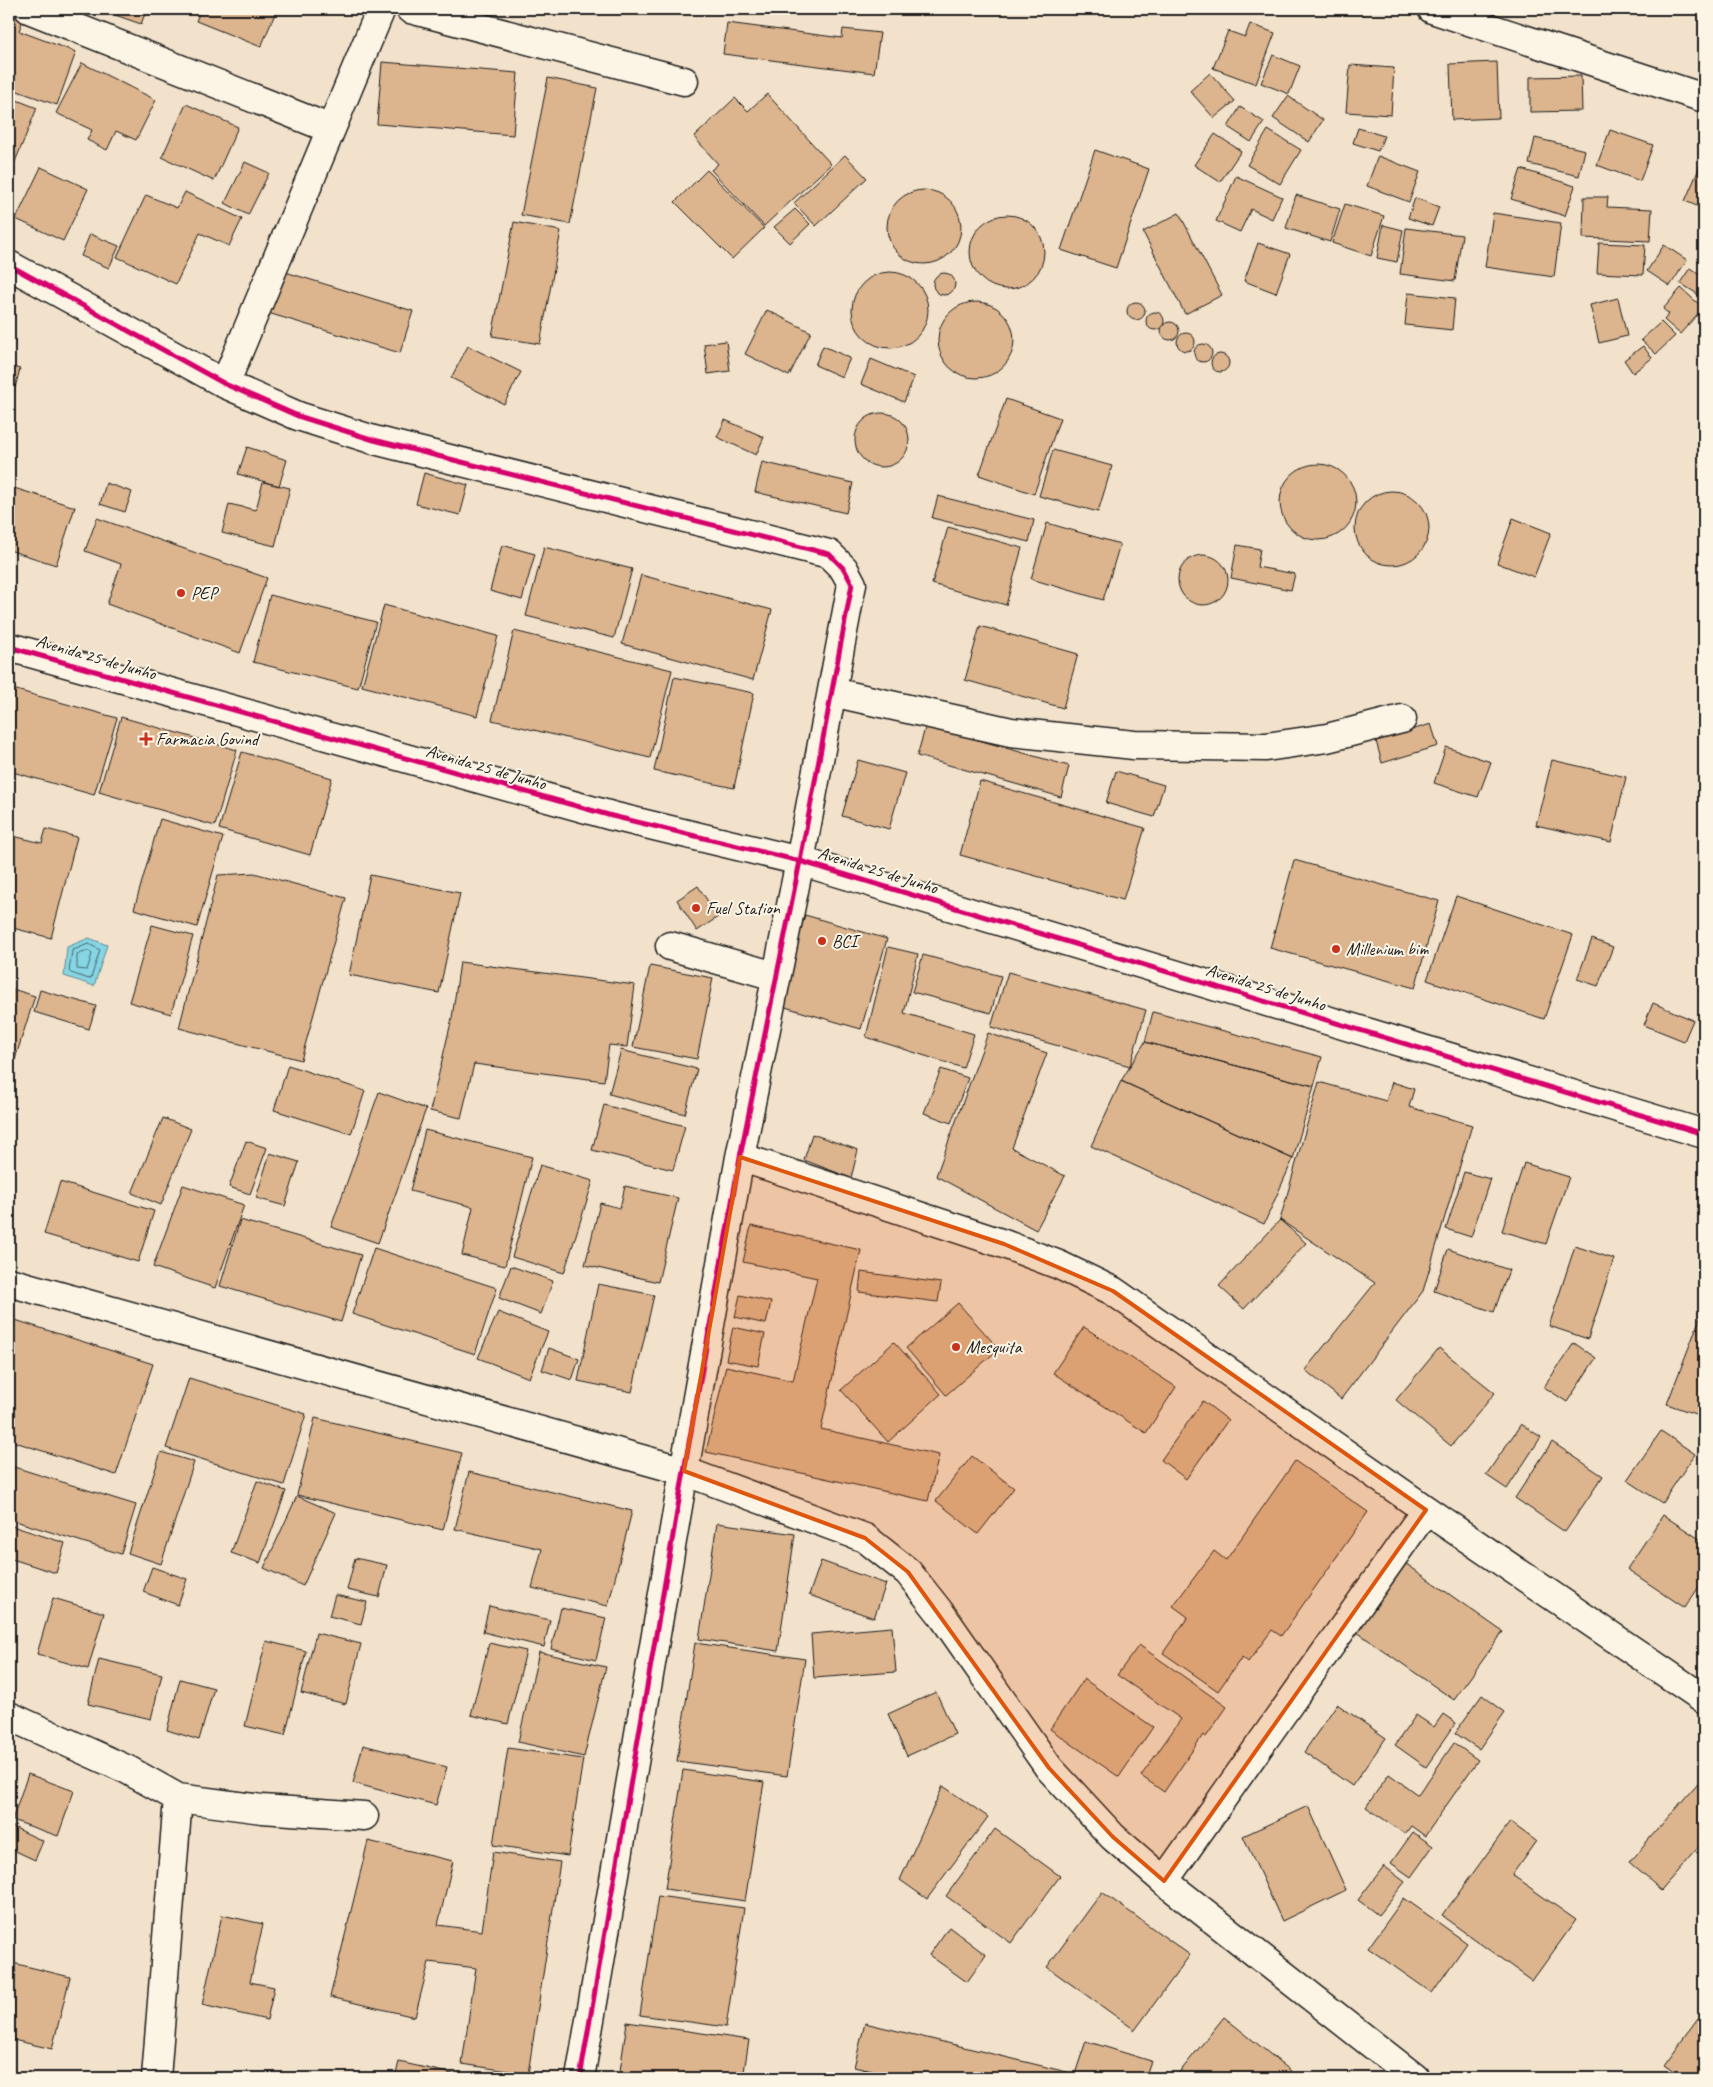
<svg xmlns="http://www.w3.org/2000/svg" width="1713" height="2087" font-family="Caveat,sans-serif">
<style>
.water{fill:#86d5e4;stroke:#5c8b94}
.lines{fill:none;stroke-linecap:round;stroke-linejoin:round}
.shore{stroke:#46666c;stroke-width:1}
.building{fill:#dcb48d;stroke:#1c1c1c}
.minor-casing{stroke:#1c1c1c;stroke-width:31}
.minor{stroke:#fcf5e5;stroke-width:28}
.cycleway-casing{stroke:#fcf5e5;stroke-width:8}
.cycleway{stroke:#d6006c;stroke-width:5}
.marked{fill:#de560d;fill-opacity:0.2;stroke:#de560d;stroke-width:4;stroke-linejoin:round}
.poi-dot{fill:#c8321e;stroke:#fcf5e5;stroke-width:2}
.labels{text-anchor:middle;dominant-baseline:central;stroke-width:4;stroke-linejoin:round;paint-order:stroke}
.poi-label{font-size:18px;fill:#1c1c1c;stroke:#fcf5e5;text-anchor:start}
.street-label{font-size:18px;fill:#1c1c1c;stroke:#fcf5e5}
</style>
<rect width="100%" height="100%" fill="#f2e2cb"/>
<filter id="ink" filterUnits="userSpaceOnUse"><feTurbulence type="fractalNoise" baseFrequency=".02" numOctaves="2"/><feDisplacementMap in="SourceGraphic" scale="10" xChannelSelector="R" yChannelSelector="G"/><feConvolveMatrix kernelMatrix="1 2 1 2 8 2 1 2 1" color-interpolation-filters="sRGB"/></filter>
<g filter="url(#ink)">
<path class="water" d="M89,938L107,945L94,986L64,976L67,947Z"/>
<g class="lines">
<path class="shore" d="M89,944L100,950L91,978L89,979L71,973L69,971L72,951Z
M89,951L92,954L87,970L77,969V955Z"/>
</g>
<path class="building" d="M9,9L26,10L19,31L76,52L57,105L9,88Z
M98,9H147L141,24Z
M201,9H277L261,47L196,21Z
M727,23L842,38L843,29L880,33L874,73L723,54Z
M1250,24L1275,33L1256,84L1213,68L1228,31L1245,37Z
M1273,55L1300,66L1289,94L1261,83Z
M382,62L518,73L513,135L377,124Z
M1497,62L1499,118L1452,120L1450,64Z
M82,63L156,100L136,140L116,131L107,150L87,140L92,130L56,113Z
M1350,65L1394,68L1391,115L1346,112Z
M1210,73L1235,101L1214,118L1190,91Z
M1581,76L1582,111L1530,112V77Z
M548,78L597,88L570,224L521,215Z
M767,94L831,164L764,226L711,170L718,164L694,137L735,98L748,111Z
M1288,96L1323,120L1309,142L1273,118Z
M9,97L37,108L10,174H9Z
M186,104L238,127L214,181L162,157Z
M1240,107L1264,122L1251,142L1228,127Z
M1358,128L1384,136L1378,151L1353,143Z
M1268,130L1301,150L1280,184L1247,165Z
M1610,130L1653,145L1640,181L1597,165Z
M1215,134L1241,151L1220,182L1194,165Z
M1535,138L1585,150L1579,176L1529,164Z
M1095,150L1149,169L1116,268L1061,250Z
M845,155L867,178L816,226L794,203Z
M1378,156L1420,172L1409,202L1367,186Z
M1704,157V209L1685,201Z
M245,162L269,173L248,215L225,203Z
M41,167L88,189L63,241L16,219Z
M1521,169L1575,186L1565,216L1511,199Z
M707,170L764,228L732,259L675,202Z
M1236,176L1282,197L1272,219L1251,209L1240,232L1216,221Z
M887 227a37 37 0 1 1 74 0a37 37 0 1 1-74 0Z
M185,192L242,219L229,246L200,233L176,284L117,257L146,195L177,208Z
M1296,195L1340,209L1330,242L1286,228Z
M1584,197H1608L1607,207L1652,209L1650,241L1583,238Z
M1415,198L1439,207L1432,226L1408,218Z
M1345,204L1384,216L1371,256L1332,243Z
M795,209L810,224L790,243L774,227Z
M1179,213L1222,295L1185,314L1143,232Z
M1493,213L1561,223L1554,277L1485,267Z
M970 252a37 37 0 1 1 74 0a37 37 0 1 1-74 0Z
M514,222L561,231L540,344L492,336Z
M1383,225L1403,230L1397,262L1377,258Z
M1406,228L1462,235L1455,281L1400,274Z
M90,234L119,246L109,268L81,256Z
M1258,243L1290,254L1276,293L1244,281Z
M1599,243L1645,245L1643,275L1597,273Z
M1664,245L1687,260L1670,286L1647,271Z
M1690,268L1704,278V288L1699,295L1680,283Z
M282,271L413,311L400,353L268,313Z
M852 310a38 38 0 1 1 76 0a38 38 0 1 1-76 0Z
M933 284a11 11 0 1 1 22 0a11 11 0 1 1-22 0Z
M1681,288L1703,308L1680,334L1664,320L1669,314L1663,309Z
M1408,293L1455,298L1452,330L1405,325Z
M1618,298L1627,336L1599,343L1590,305Z
M1127 311a9 9 0 1 1 18 0a9 9 0 1 1-18 0Z
M938 340a38 38 0 1 1 76 0a38 38 0 1 1-76 0Z
M767,310L811,332L789,376L745,354Z
M1146 321a9 9 0 1 1 18 0a9 9 0 1 1-18 0Z
M1661,322L1675,336L1656,354L1641,340Z
M1161 331a9 9 0 1 1 18 0a9 9 0 1 1-18 0Z
M1177 342a9 9 0 1 1 18 0a9 9 0 1 1-18 0Z
M726,341L730,371L708,374L704,344Z
M1194 353a9 9 0 1 1 18 0a9 9 0 1 1-18 0Z
M468,346L521,372L504,404L451,378Z
M823,346L850,358L842,377L815,365Z
M1643,346L1652,358L1633,373L1624,360Z
M1211 363a9 9 0 1 1 18 0a9 9 0 1 1-18 0Z
M871,359L914,377L904,402L861,384Z
M9,366L20,369L9,410Z
M1006,399L1060,418L1034,494L979,475Z
M855 440a27 27 0 1 1 54 0a27 27 0 1 1-54 0Z
M725,420L764,437L756,455L717,437Z
M247,447L287,460L279,486L238,474Z
M1053,450L1112,466L1098,512L1039,496Z
M762,462L853,483L846,513L755,492Z
M1280 502a38 38 0 1 1 76 0a38 38 0 1 1-76 0Z
M424,473L468,485L460,515L416,504Z
M263,482L290,488L275,546L222,533L229,504L256,510Z
M106,483L132,492L125,512L100,504Z
M14,488L75,507L56,565L9,550V504Z
M1355 528a37 37 0 1 1 74 0a37 37 0 1 1-74 0Z
M938,496L1034,520L1029,542L932,518Z
M97,518L267,578L240,653L107,604L121,564L85,551Z
M1513,518L1551,533L1534,577L1497,563Z
M1047,523L1120,544L1103,600L1031,579Z
M948,527L1022,548L1006,605L932,584Z
M502,545L535,554L522,600L490,591Z
M1237,545L1260,549L1257,567L1295,574L1291,590L1231,578Z
M544,547L632,569L614,638L526,616Z
M1178 580a25 25 0 1 1 50 0a25 25 0 1 1-50 0Z
M641,575L772,610L753,680L622,644Z
M270,595L376,622L358,688L253,662Z
M384,605L498,636L477,716L362,686Z
M980,626L1078,654L1063,708L965,680Z
M514,631L672,670L650,758L492,720Z
M674,677L754,693L734,788L654,771Z
M9,688L117,718L94,795L9,771Z
M121,717L237,750L215,826L99,792Z
M1431,724L1438,746L1382,763L1376,741Z
M926,725L1069,766L1061,797L917,756Z
M1446,747L1491,762L1478,797L1434,783Z
M242,752L332,778L310,855L219,829Z
M858,760L905,773L889,829L842,816Z
M1552,760L1626,777L1611,842L1536,825Z
M1116,771L1164,785L1154,817L1106,803Z
M980,781L1145,828L1123,900L960,855Z
M160,819L223,837L197,927L134,909Z
M46,829L77,837L51,938L9,927V835L42,843Z
M1294,860L1439,901L1415,988L1270,948Z
M254,873L346,898L301,1060L179,1028L218,875Z
M370,875L460,893L439,993L349,975Z
M698,886L718,917L697,931L677,900Z
M1456,896L1573,935L1544,1019L1427,980Z
M805,915L887,939L861,1029L778,1005Z
M152,925L193,936L171,1014L129,1002Z
M1592,939L1613,947L1598,986L1577,979Z
M888,947L918,954L904,1013L974,1034L963,1068L866,1037Z
M923,955L1001,976L991,1013L912,992Z
M460,962L635,985L627,1047L609,1045L604,1081L474,1064L461,1118L430,1111L452,1018Z
M650,966L713,978L697,1059L633,1047Z
M1008,972L1146,1010L1130,1066L991,1027Z
M9,988L35,996L9,1078Z
M40,990L96,1006L89,1029L34,1012Z
M1653,1003L1693,1020L1684,1041L1644,1025Z
M1153,1012L1322,1057L1314,1086L1145,1042Z
M988,1033L1047,1053L1012,1148L1065,1176L1036,1230L936,1176Z
M1145,1042L1314,1086L1293,1159L1121,1081Z
M621,1050L697,1069L685,1114L609,1094Z
M288,1065L365,1091L351,1134L274,1110Z
M941,1069L968,1078L951,1123L924,1113Z
M1121,1081L1293,1159L1264,1224L1091,1146Z
M1319,1082L1386,1101L1392,1082L1414,1089L1409,1107L1472,1125L1423,1291L1341,1399L1305,1370L1375,1283L1280,1220Z
M379,1092L426,1109L378,1243L331,1227Z
M604,1105L685,1126L673,1170L592,1150Z
M163,1118L191,1129L161,1205L132,1193Z
M425,1130L532,1157L505,1266L462,1255L473,1207L410,1191Z
M812,1134L858,1150L851,1178L804,1160Z
M246,1141L267,1148L250,1194L229,1187Z
M270,1153L299,1162L285,1206L256,1198Z
M1524,1163L1569,1177L1546,1244L1502,1231Z
M540,1165L593,1181L564,1273L512,1257Z
M1464,1172L1490,1179L1471,1237L1446,1229Z
M60,1182L154,1211L138,1262L44,1234Z
M183,1185L244,1205L215,1288L153,1267Z
M625,1186L678,1198L658,1282L585,1265L600,1203L620,1208Z
M240,1220L361,1255L341,1322L220,1286Z
M1280,1220L1306,1243L1244,1309L1219,1286Z
M751,1226L861,1250L821,1429L939,1455L928,1501L706,1452L726,1366L793,1381L817,1278L743,1262Z
M1575,1246L1614,1259L1588,1339L1549,1326Z
M374,1248L497,1288L475,1354L352,1314Z
M1448,1249L1509,1270L1494,1312L1434,1291Z
M511,1266L553,1281L541,1314L499,1298Z
M861,1272L941,1283L938,1302L859,1292Z
M598,1284L654,1295L632,1392L578,1381Z
M740,1295L771,1302L766,1324L735,1317Z
M958,1303L999,1349L946,1395L906,1348Z
M1704,1308V1420L1698,1415L1667,1404Z
M498,1312L548,1332L529,1378L478,1358Z
M9,1318L153,1364L116,1475L9,1440Z
M733,1327L765,1334L758,1366L726,1360Z
M1084,1327L1176,1387L1146,1433L1053,1373Z
M894,1342L941,1394L888,1442L841,1390Z
M1574,1343L1596,1358L1567,1402L1544,1387Z
M549,1348L579,1359L572,1380L542,1370Z
M1439,1348L1495,1393L1451,1446L1396,1400Z
M189,1378L306,1414L284,1485L166,1448Z
M1203,1401L1228,1420L1186,1479L1161,1460Z
M315,1418L462,1453L443,1530L297,1495Z
M1521,1424L1541,1437L1507,1489L1486,1475Z
M1661,1431L1695,1454L1662,1503L1627,1480Z
M1552,1442L1603,1476L1565,1532L1515,1498Z
M161,1452L194,1462L161,1564L128,1553Z
M972,1456L1014,1488L978,1534L936,1501Z
M1295,1461L1368,1512L1281,1636L1272,1630L1248,1662L1242,1657L1218,1691L1163,1653L1188,1617L1173,1606L1214,1551L1226,1560Z
M14,1467L136,1505L121,1554L9,1519V1482Z
M469,1472L632,1511L608,1606L532,1588L542,1549L455,1529Z
M257,1481L286,1491L260,1563L231,1553Z
M297,1496L336,1513L303,1586L264,1568Z
M1663,1515L1704,1542V1579L1685,1608L1627,1569Z
M717,1523L795,1534L778,1651L699,1639Z
M9,1525L65,1543L56,1573L9,1558Z
M355,1558L387,1565L379,1597L347,1590Z
M821,1561L886,1584L874,1618L809,1595Z
M1405,1563L1503,1632L1454,1700L1357,1632Z
M152,1567L187,1579L178,1605L143,1592Z
M335,1595L367,1602L361,1624L329,1616Z
M53,1598L104,1613L88,1669L37,1654Z
M489,1606L550,1620L544,1647L483,1632Z
M561,1608L606,1618L596,1660L551,1649Z
M892,1627L896,1672L814,1678L811,1634Z
M316,1633L361,1644L346,1704L301,1693Z
M266,1641L306,1651L285,1735L245,1726Z
M489,1643L526,1651L508,1724L471,1715Z
M695,1643L805,1659L787,1776L677,1761Z
M1139,1645L1227,1707L1206,1737L1203,1735L1164,1792L1141,1776L1181,1719L1117,1675Z
M539,1652L606,1667L584,1757L518,1742Z
M99,1659L162,1674L151,1719L88,1704Z
M180,1679L214,1688L199,1740L167,1730Z
M1084,1679L1153,1727L1119,1777L1050,1729Z
M936,1692L955,1734L907,1756L888,1714Z
M1482,1695L1505,1712L1479,1749L1455,1733Z
M1337,1704L1386,1738L1352,1786L1304,1752Z
M1443,1714L1456,1723L1426,1767L1395,1745L1416,1715L1434,1727Z
M1454,1743L1478,1760L1425,1836L1411,1826L1405,1834L1366,1807L1389,1774L1418,1795Z
M363,1745L447,1767L436,1805L353,1783Z
M508,1748L583,1759L568,1856L493,1845Z
M683,1770L764,1782L745,1901L665,1889Z
M28,1774L74,1791L58,1836L12,1820Z
M1704,1776V1841L1661,1890L1629,1862Z
M943,1786L988,1817L927,1899L900,1880Z
M1308,1806L1346,1890L1282,1921L1243,1836Z
M1510,1822L1536,1841L1512,1875L1576,1920L1532,1981L1442,1916Z
M9,1825L43,1841L35,1860L9,1848Z
M995,1829L1060,1876L1011,1943L946,1896Z
M1413,1832L1433,1846L1411,1877L1391,1863Z
M368,1841L453,1861L438,1925L482,1931L493,1852L560,1862L528,2074L462,2064L476,1968L429,1962L415,2017L330,1997Z
M1384,1866L1405,1882L1378,1915L1358,1900Z
M1102,1892L1190,1955L1135,2030L1047,1967Z
M658,1896L744,1908L726,2027L640,2015Z
M1404,1898L1467,1943L1432,1993L1368,1948Z
M222,1915L263,1924L250,1982L274,1987L267,2020L202,2005Z
M949,1927L986,1955L967,1982L929,1955Z
M9,1962L70,1977L52,2049L9,2039Z
M1224,2017L1291,2071L1285,2078H1175Z
M1697,2020L1704,2026V2078H1682L1664,2065Z
M627,2022L749,2040L743,2078H619Z
M865,2023L1075,2074L1086,2041L1151,2061L1145,2078H901L854,2067Z
M399,2062L471,2078H395Z
M863,2069L901,2078H861Z"/>
<g class="lines">
<defs>
<path id="minor" d="M29,9L331,129
M410,9L684,81
M1432,9L1704,98
M9,265L225,384L298,416L374,440L829,554L844,569L852,584L800,861L740,1157L684,1471L580,2078
M225,384L381,9
M9,647L612,816L800,861L1704,1134
M832,692L1011,732L1134,745L1266,747L1327,738L1402,719
M670,946L775,976
M740,1157L1004,1244L1059,1265L1113,1291L1426,1510L1704,1699
M9,1282L684,1471L865,1538L908,1572L942,1615L1049,1768L1113,1837L1164,1881L1415,2078
M9,1716L128,1770L178,1798L262,1809L364,1816
M1164,1881L1426,1510
M156,2078L178,1798"/>
</defs>
<use href="#minor" class="minor-casing"/>
<use href="#minor" class="minor"/>
<defs>
<path id="cycleway" d="M9,265L225,384L298,416L374,440L829,554L844,569L852,584L800,861L740,1157L684,1471L580,2078
M9,647L612,816L800,861L1704,1134"/>
</defs>
<use href="#cycleway" class="cycleway-casing"/>
<use href="#cycleway" class="cycleway"/>
</g>
</g>
<path class="marked" d="M740,1157L1004,1244L1113,1291L1426,1510L1164,1881L1113,1837L1049,1768L908,1572L865,1538L684,1471Z"/>
<g class="poi-dot">
<circle cx="181" cy="593" r="5"/>
<path d="M143.5 731.5h5v5h5v5h-5v5h-5v-5h-5v-5h5z"/>
<circle cx="696" cy="908" r="5"/>
<circle cx="822" cy="941" r="5"/>
<circle cx="1336" cy="949" r="5"/>
<circle cx="956" cy="1347" r="5"/>
</g>
<g class="labels">
<g class="poi-label">
<text x="191" y="593">PEP</text>
<text x="156" y="739">Farmacia Govind</text>
<text x="706" y="908">Fuel Station</text>
<text x="832" y="941">BCI</text>
<text x="1346" y="949">Millenium bim</text>
<text x="966" y="1347">Mesquita</text>
</g>
<g class="street-label">
<text transform="translate(96 657) rotate(16)">Avenida 25 de Junho</text>
<text transform="translate(486 767) rotate(16)">Avenida 25 de Junho</text>
<text transform="translate(878 870) rotate(17)">Avenida 25 de Junho</text>
<text transform="translate(1266 987) rotate(17)">Avenida 25 de Junho</text>
</g>
</g>
<rect width="1713" height="2087" fill="none" stroke="#fcf5e5" stroke-width="30"/>
<rect x="15" y="15" width="1683" height="2057" fill="none" stroke="#1c1c1c" stroke-width="2" filter="url(#ink)"/>
</svg>
